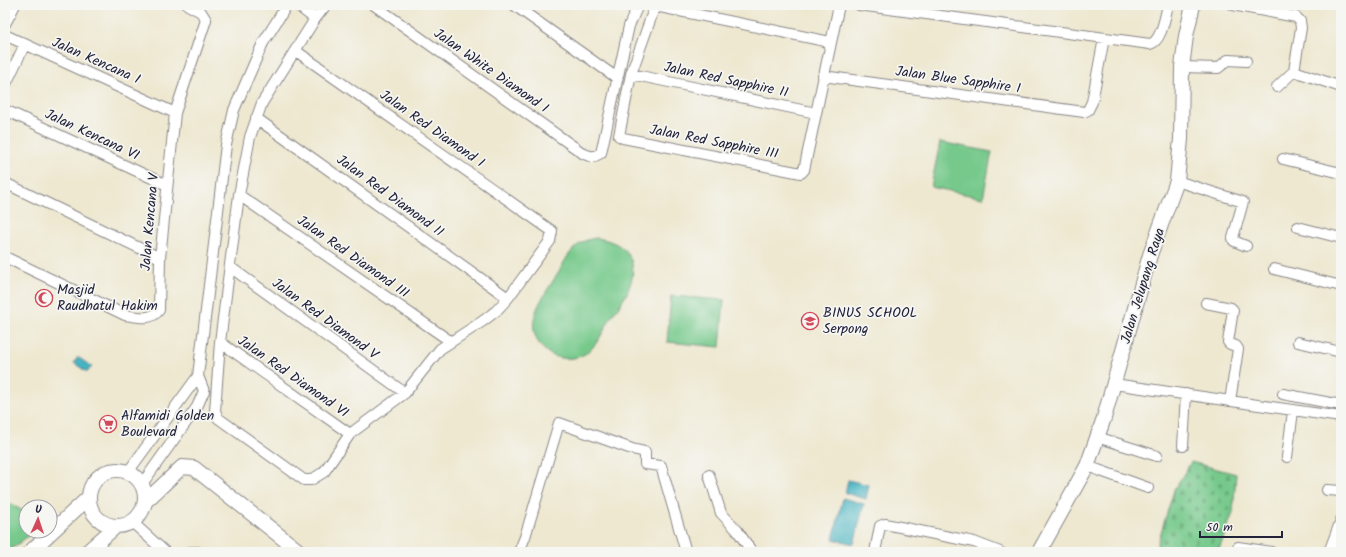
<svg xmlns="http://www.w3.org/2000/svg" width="1346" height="557" font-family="Kalam,sans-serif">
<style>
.grass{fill:#76c98b;stroke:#4c7663}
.cemetery{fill:url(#cemetery-stones);stroke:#4c7663}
.water{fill:#45b3c1;stroke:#346a7e}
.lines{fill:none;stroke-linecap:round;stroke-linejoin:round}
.street-casing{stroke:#888586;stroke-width:12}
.secondary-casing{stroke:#888586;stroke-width:16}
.street{stroke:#fff;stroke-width:10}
.secondary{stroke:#fff;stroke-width:14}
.labels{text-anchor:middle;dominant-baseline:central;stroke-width:3.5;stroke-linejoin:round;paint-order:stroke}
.street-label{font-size:14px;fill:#22223b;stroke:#f6f6f2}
.poi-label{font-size:14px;fill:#22223b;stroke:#f6f6f2;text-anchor:start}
</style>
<defs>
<pattern id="cemetery-stones" width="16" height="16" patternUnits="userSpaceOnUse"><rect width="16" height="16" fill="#76c98b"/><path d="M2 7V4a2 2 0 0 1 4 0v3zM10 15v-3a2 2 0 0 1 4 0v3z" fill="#66ac79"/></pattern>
</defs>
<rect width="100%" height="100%" fill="#f6f6f2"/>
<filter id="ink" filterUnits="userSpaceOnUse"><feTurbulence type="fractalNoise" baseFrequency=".025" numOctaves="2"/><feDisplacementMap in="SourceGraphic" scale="8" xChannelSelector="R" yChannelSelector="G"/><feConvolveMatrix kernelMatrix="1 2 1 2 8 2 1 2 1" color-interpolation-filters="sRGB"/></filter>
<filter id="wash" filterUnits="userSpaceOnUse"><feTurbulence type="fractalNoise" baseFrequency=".012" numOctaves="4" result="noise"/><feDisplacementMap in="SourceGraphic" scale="16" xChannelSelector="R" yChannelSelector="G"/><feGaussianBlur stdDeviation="0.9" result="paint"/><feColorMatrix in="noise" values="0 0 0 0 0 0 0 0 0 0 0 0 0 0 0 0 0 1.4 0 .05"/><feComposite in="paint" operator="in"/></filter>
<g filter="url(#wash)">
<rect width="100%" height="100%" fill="#eee8d0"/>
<path class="grass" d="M940,142L992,152L983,198L931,187Z
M596,238C622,241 640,257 630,285C627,297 617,308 610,319C603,331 596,349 583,355C577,358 569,359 562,358C553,357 545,352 540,345C523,321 543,298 556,276C563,265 569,250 581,243C585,240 591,239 596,238Z
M671,296L724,300L720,347L667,342Z
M5,500L26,513V531H35L7,552H5Z"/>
<path class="cemetery" d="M1191,462L1236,474L1233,513L1218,552H1155L1174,490Z"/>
<path class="water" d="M78,357L92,367L87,372L74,363Z
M848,480L869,485L866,499L845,493Z
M843,498L864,504L854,544L833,539Z"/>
</g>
<g filter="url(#ink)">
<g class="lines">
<defs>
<path id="street" d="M297,5L315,19
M374,5L584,154L593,157L601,153L629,26L638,5
M514,5L617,78
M859,5L1150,44C1162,41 1165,16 1168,5
M1233,5L1296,17L1300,21L1301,28L1294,71L1277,87
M5,24L15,5
M5,35L175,113
M830,42L660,7L654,9L631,74L619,136L623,138L801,173L804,170L839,5
M296,51L552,231L550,241L508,298L496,311L483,321L440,349L405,393L350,434L324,472L311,480H304L218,418L215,411L220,342L239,195L250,137L262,103L315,19L326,5
M1182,67L1218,68L1228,60L1246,61
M1294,71L1341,87
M631,74L816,113
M823,76L1084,112L1088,110L1092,102L1104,38
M5,86L25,44
M5,110L167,185
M256,118L508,298
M1283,159L1341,173
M1177,181L1243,202L1233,238L1234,241L1246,246
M5,183L160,258
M239,195L450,341
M1298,227L1341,238
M5,257L125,315C137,317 151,321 159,310L160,258L175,113L206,20L201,12L188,5
M230,267L405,393
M1274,269L1341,286
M1206,303L1231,308L1233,310L1228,342L1230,344L1236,346L1238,349L1230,401
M220,342L350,434
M1298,342L1341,352
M1114,384L1341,417
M1283,394L1341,405
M1097,437L1157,456
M1183,446L1186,394
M1287,457L1293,411
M1087,466L1148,488
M128,472L198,376
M709,475L721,513L737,530L752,552
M142,484L197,407L204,391L198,376L226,145L234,110L263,43L287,5
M1327,490L1341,491
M132,522L165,552
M1238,547L1271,552
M190,552H198
M519,552L525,537L559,423L632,449L645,452V464L661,466L686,552
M875,552L880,526L885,524L974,542L1000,552
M1329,552L1341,520"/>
<path id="secondary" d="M89 498a28 28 0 1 1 56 0a28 28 0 1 1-56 0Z
M146,501L182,467L194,468L300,552
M30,552L89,497
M87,552L115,527
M1039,552L1087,466L1104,418L1150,255L1177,181L1181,139L1182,67L1186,36L1193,5"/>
</defs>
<use href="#street" class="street-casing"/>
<use href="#secondary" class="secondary-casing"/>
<use href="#street" class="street"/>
<use href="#secondary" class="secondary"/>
</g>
</g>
<defs>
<symbol id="mosque-ring" viewBox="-11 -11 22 22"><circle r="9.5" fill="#f6f6f2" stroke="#d1495b" stroke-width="1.5"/><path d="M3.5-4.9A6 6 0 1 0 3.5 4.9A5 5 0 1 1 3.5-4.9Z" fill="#d1495b"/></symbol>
<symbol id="school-ring" viewBox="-11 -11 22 22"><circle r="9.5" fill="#f6f6f2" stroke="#d1495b" stroke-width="1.5"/><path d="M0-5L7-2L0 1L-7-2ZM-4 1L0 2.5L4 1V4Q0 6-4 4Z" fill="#d1495b"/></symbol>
<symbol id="supermarket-ring" viewBox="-11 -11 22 22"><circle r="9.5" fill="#f6f6f2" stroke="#d1495b" stroke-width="1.5"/><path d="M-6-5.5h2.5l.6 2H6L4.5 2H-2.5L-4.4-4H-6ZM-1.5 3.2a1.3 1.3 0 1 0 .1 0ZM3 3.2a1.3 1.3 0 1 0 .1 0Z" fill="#d1495b"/></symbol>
</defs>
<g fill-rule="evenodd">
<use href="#mosque-ring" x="34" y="288" width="20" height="20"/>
<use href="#school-ring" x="800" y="311" width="20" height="20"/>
<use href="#supermarket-ring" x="98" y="414" width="20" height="20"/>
</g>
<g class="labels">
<g class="street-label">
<text transform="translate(96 61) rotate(24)">Jalan Kencana I</text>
<text transform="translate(491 71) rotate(35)">Jalan White Diamond I</text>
<text transform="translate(726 80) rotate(12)">Jalan Red Sapphire II</text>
<text transform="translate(958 80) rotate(8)">Jalan Blue Sapphire I</text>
<text transform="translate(432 129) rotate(35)">Jalan Red Diamond I</text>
<text transform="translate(92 135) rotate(25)">Jalan Kencana VI</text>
<text transform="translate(714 142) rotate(11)">Jalan Red Sapphire III</text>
<text transform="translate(390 196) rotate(36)">Jalan Red Diamond II</text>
<text transform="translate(150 222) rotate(-85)">Jalan Kencana V</text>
<text transform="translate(353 257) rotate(35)">Jalan Red Diamond III</text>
<text transform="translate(1143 286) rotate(-73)">Jalan Jelupang Raya</text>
<text transform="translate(325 319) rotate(36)">Jalan Red Diamond V</text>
<text transform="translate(293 377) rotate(35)">Jalan Red Diamond VI</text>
</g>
<g class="poi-label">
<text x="57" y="290">Masjid<tspan x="57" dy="16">Raudhatul Hakim</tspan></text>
<text x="823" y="313">BINUS SCHOOL<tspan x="823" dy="16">Serpong</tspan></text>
<text x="121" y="416">Alfamidi Golden<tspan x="121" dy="16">Boulevard</tspan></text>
</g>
</g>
<rect width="1346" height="557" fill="none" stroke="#f6f6f2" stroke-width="20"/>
<g transform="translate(38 519) rotate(3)"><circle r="19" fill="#f6f6f2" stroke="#a1a1a9"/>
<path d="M0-3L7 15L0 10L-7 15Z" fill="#d1495b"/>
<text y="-6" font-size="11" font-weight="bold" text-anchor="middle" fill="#22223b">U</text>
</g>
<path d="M1200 531v6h82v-6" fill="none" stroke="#22223b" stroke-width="2"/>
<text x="1206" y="531" font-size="12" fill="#22223b" stroke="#f6f6f2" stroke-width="3" paint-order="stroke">50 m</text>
</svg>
